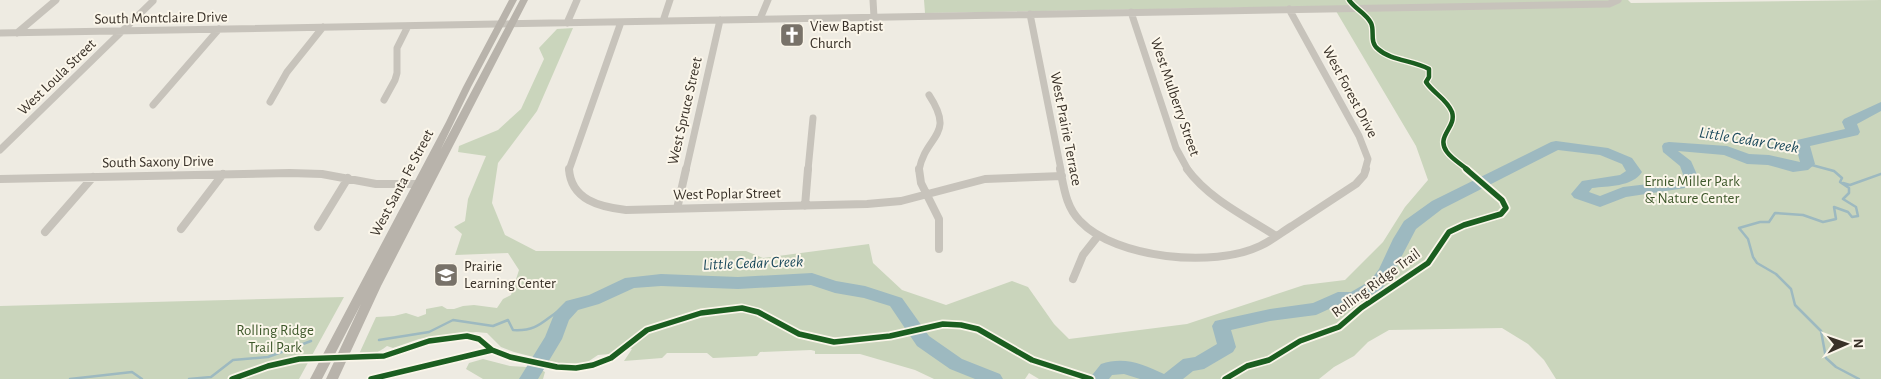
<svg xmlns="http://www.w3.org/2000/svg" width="1881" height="379" font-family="'Alegreya Sans',sans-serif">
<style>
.green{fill:#cad5bc}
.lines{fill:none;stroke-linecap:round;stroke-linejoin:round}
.stream{stroke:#9db9c0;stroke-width:2.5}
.river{fill:#9db9c0;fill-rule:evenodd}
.street-far1{stroke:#c7c3bb;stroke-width:7}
.street{stroke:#c7c3bb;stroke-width:8}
.secondary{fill:#b8b3ab;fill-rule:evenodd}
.cycleway-far1-casing{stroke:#fbf6ea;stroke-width:7}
.cycleway-casing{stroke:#fbf6ea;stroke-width:9}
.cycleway-far1{stroke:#1b5e20;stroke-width:4.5}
.cycleway{stroke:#1b5e20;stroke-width:5.5}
.labels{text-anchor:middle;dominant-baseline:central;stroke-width:4;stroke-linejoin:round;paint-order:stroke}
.street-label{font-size:15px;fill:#393128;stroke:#fbf6ea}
.poi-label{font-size:15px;fill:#393128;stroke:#fbf6ea;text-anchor:start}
.park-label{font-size:15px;fill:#3e582b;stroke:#fbf6ea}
.water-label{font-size:16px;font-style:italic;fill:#1c4a5c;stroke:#fbf6ea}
</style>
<rect width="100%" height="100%" fill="#eeebe2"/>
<path class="green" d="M924,0H1628L1631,3L1881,0V379H1556L1544,360L1528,344L1502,328L1389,330L1368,342L1354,356L1334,367L1319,379H1039L1029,373L1025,379H934L915,370L860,354H815V351L811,350L760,352L757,356L713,358L707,353H667L662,358L624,361L632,349L624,346L610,354L598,355L586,363L579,364L557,363L514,352L501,347L487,333L476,332L437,336L419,339L393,348L387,346C375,355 373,354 359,354L376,317L394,316L406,313L418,317L426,314V309L442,306L447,309H454L463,306L474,305L497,308L503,299L511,295L519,270L508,253L455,255L462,234L454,227L465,221L468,199L486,156L458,152L459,146L498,130L521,109L544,59L539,48L557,29L573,28L537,111L498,163L492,203L505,235L536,251H746L763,258L869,244L873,263L902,290L946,305L1012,281L1028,287L1054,324L1069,339L1187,324L1304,285L1345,280L1383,242L1405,207L1428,180L1416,146L1333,6L925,13Z
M344,297L299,379H0V306Z
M483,359C492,361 501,364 510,366C520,367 536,366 545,372L543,379H483L466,369L469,363Z"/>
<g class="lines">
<path class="stream" d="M1808,164L1834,171L1842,178L1840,182L1849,188V193L1843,199L1856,207L1858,216L1852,217L1848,212L1834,207L1836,219L1823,222L1803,215L1775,213L1769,222H1760L1739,228L1748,239L1753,257L1757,263L1776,274L1791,289L1795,305L1821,331L1826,358L1836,367L1859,379
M1843,183L1850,185L1881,174
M379,340L429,332L453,320L493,326L508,320L513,330C544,332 546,313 572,305
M70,379L132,372L142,379
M189,379L211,377L233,360L268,357L311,341"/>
<path class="river" d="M1881,102V111L1857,124L1860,132L1858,135L1810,146L1815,164L1808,170L1793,172L1768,165L1747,164L1724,155L1678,151L1691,161L1698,177L1692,187L1626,197L1600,207L1574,198L1571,194L1582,181L1620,175L1626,171L1622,164L1600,155L1558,150L1442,209L1416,229L1394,271L1382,289L1360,302L1340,304L1316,315L1270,321L1231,330L1236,347L1233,352L1204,369L1193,371L1183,379H1140L1124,374L1112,375L1109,379H1089L1101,364C1124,356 1143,364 1164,374L1183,359L1195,357L1217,344L1212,326L1215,321L1270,309L1313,303L1338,292H1351L1370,281L1379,269L1393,239L1404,221L1432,201L1551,142L1556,141L1608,148L1632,158L1642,172C1632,187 1608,186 1592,188L1589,192L1600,196L1623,187L1682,180L1684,177L1680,166L1663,152L1662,146L1664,143L1669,142L1727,146L1749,154L1769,155L1800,162L1795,143L1797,140L1845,129L1842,122L1844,119Z
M812,273L836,281L865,286L902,298L929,336L962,359L1000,374L1003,379H975L950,369L917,346L890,306L864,298L835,293L811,285L738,289L661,286L634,288L599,304L578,310L569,320L562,339L538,379H519L545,337L555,312L566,301L589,295L625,278L661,274L738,277Z"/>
<path class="street-far1" d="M873,0L874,17
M1289,9L1359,136L1368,159L1365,170
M1131,12L1176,148L1188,170
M1030,14L1061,170
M760,19L768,0
M663,21L670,0
M567,23L577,0
M0,33L1609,4L1618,0
M17,33L56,0
M384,100L395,80L397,73V48L408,26
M270,102L287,72L323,27
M153,105L219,29
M0,150L153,1
M569,170L621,22
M686,170L720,20
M808,170L813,118
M919,170C926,134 956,136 929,95"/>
<path class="street" d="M569,169C571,200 600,207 626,210L867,204L901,201L985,179L1062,176
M919,169L921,183L939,219V249
M1060,169C1064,188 1066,207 1080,221C1116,259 1214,268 1260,246C1271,241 1282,232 1292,226C1313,212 1335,198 1356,184L1364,175L1366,169
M1187,169C1209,199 1245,216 1276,236
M0,179L290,173L322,174L376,184H423
M805,206L808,169
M677,209L686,169
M318,227L348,178
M181,229L223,174
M45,232L93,177
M1073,279L1083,255L1098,236"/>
<path class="secondary" d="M509,0H517L471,87L441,149L520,0H528L381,286L338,379H326L361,304L322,379H310L446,122L463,87Z"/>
<defs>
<path id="cycleway-far1" d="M1349,0C1355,9 1366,13 1371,23C1375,31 1369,42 1378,49C1391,61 1413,60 1429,69V77L1426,82C1433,93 1447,99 1452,112C1457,128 1435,136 1447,152C1452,159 1461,164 1468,170"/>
<path id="cycleway" d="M232,379L268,366L299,359L384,356L429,341L467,336L479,339L492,350L510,357L557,367L576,368L593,365L611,358L647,330L701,313L742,308L758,312L799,334L834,342L890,336L943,324L961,325L978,329L1032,360L1091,379
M371,379L492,350
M1225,379L1247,366L1269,360L1300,341L1339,327L1361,308L1428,263L1449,232L1464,225L1501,214L1506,208L1502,200L1466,169"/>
</defs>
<use href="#cycleway-far1" class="cycleway-far1-casing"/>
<use href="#cycleway" class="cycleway-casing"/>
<use href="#cycleway-far1" class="cycleway-far1"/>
<use href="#cycleway" class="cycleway"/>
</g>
<defs>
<symbol id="church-square" viewBox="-11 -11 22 22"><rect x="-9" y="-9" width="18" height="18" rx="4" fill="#787269" stroke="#fbf6ea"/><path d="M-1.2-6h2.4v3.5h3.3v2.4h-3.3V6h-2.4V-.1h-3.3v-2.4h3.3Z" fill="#fff"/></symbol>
<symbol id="school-square" viewBox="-11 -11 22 22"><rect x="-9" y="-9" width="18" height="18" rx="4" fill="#787269" stroke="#fbf6ea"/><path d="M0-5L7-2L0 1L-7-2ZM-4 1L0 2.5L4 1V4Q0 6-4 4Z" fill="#fff"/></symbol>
</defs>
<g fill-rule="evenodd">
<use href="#church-square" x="778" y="21" width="28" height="28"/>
<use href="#school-square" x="432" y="261" width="28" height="28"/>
</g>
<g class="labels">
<g class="street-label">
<text transform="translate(161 18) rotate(-1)">South Montclaire Drive</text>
<text transform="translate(57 77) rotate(-44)">West Loula Street</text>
<text transform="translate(1350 92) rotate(62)">West Forest Drive</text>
<text transform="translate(1175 97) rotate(71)">West Mulberry Street</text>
<text transform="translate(685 111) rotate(-77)">West Spruce Street</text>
<text transform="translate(1066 129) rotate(79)">West Prairie Terrace</text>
<text transform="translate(158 162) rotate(-1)">South Saxony Drive</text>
<text transform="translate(402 183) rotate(-62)">West Santa Fe Street</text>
<text transform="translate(727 194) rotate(-1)">West Poplar Street</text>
<text transform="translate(1376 283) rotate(-36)">Rolling Ridge Trail</text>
</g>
<g class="poi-label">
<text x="810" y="26">View Baptist<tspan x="810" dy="17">Church</tspan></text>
<text x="464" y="266">Prairie<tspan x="464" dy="17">Learning Center</tspan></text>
</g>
<g class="park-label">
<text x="1692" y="181">Ernie Miller Park<tspan x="1692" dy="17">&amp; Nature Center</tspan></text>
<text x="275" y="330">Rolling Ridge<tspan x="275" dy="17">Trail Park</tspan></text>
</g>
<g class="water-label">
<text transform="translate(1749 140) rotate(9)">Little Cedar Creek</text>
<text transform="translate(753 263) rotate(-2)">Little Cedar Creek</text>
</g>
</g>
<g transform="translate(1846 344) rotate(88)" stroke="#fbf6ea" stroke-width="4" paint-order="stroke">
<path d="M0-4L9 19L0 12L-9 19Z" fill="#393128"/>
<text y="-8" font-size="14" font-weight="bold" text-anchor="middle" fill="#393128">N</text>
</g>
</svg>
